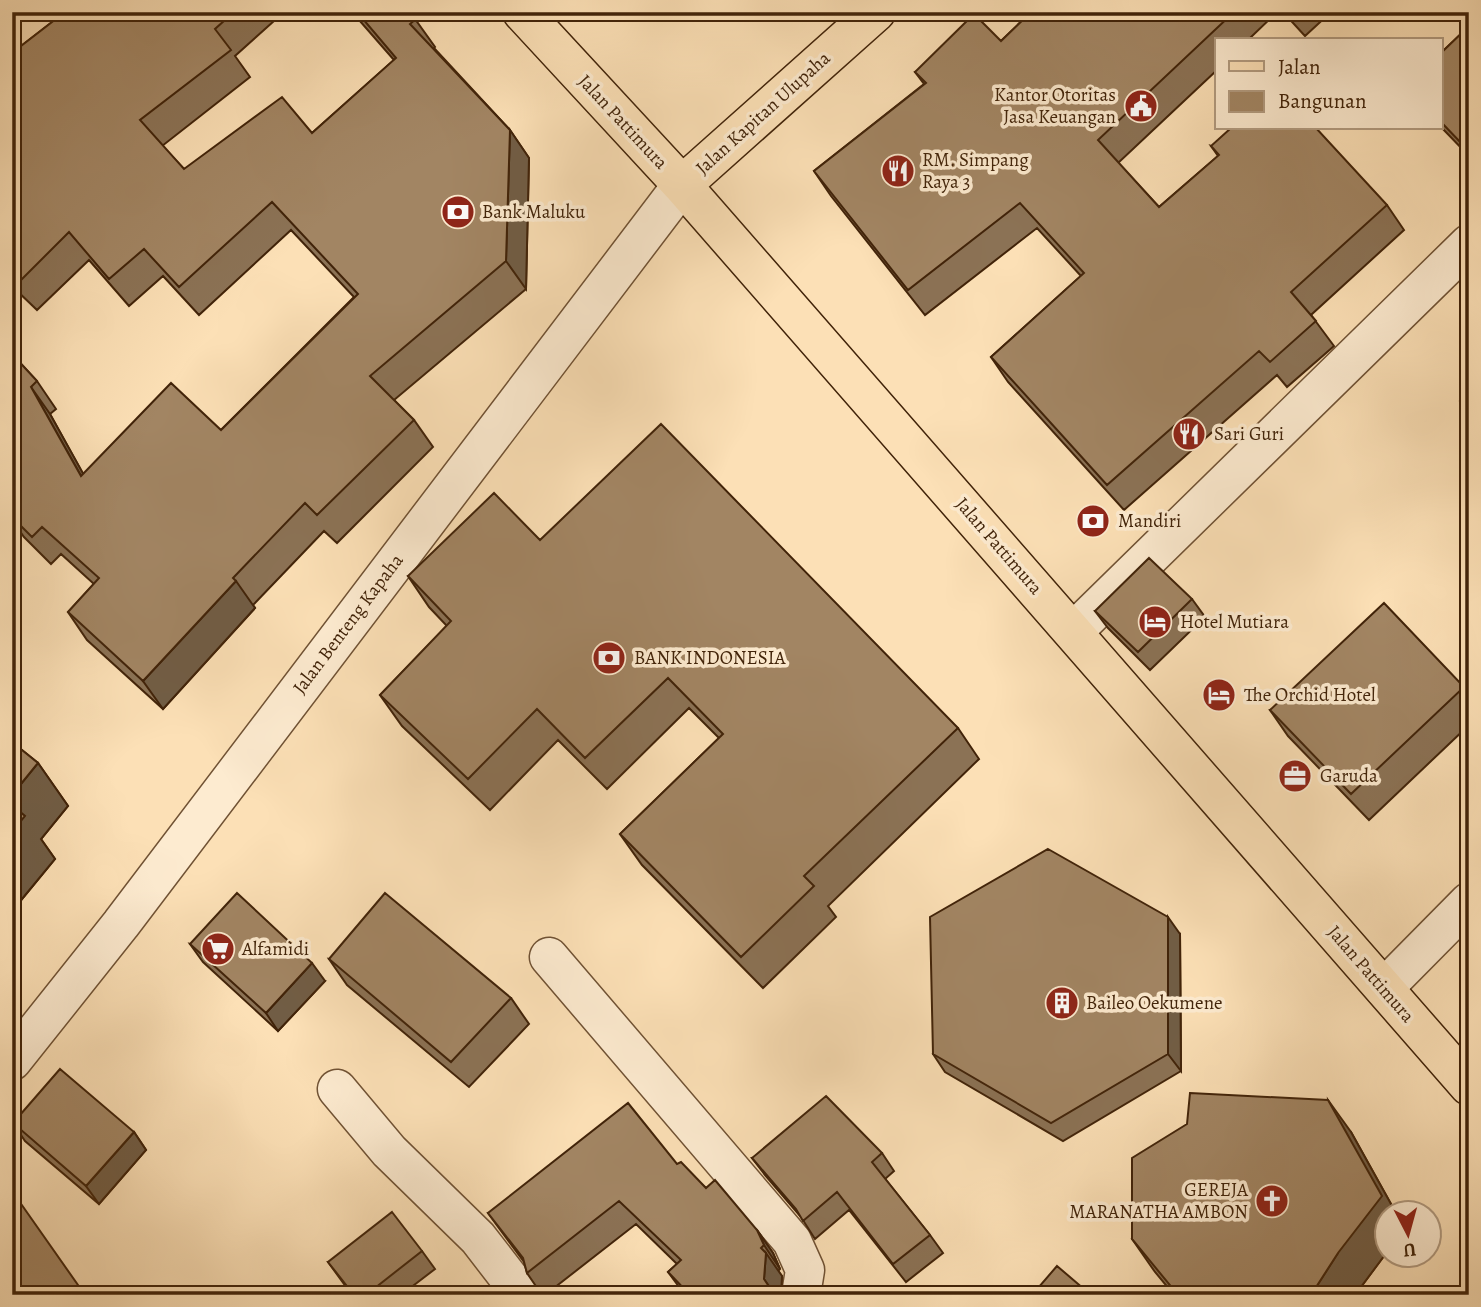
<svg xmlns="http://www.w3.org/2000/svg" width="1481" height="1307" font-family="Alegreya,serif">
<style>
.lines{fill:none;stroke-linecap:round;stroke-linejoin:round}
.minor-casing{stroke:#705234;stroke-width:41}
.major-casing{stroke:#412309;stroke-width:41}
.minor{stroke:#fdebd0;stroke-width:38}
.major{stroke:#fce0b6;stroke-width:38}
.wall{fill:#8b7255;stroke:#412309;stroke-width:2}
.shaded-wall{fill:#715d45;stroke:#412309;stroke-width:2}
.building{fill:#a28563;stroke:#412309;stroke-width:2}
.labels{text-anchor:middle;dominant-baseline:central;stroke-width:7;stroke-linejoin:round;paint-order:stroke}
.poi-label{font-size:19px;fill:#412309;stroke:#fdebd0;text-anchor:start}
.street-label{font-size:19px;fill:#412309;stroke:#fdebd0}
</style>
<rect width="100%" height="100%" fill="#fce0b6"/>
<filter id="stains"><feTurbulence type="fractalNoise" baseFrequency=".00286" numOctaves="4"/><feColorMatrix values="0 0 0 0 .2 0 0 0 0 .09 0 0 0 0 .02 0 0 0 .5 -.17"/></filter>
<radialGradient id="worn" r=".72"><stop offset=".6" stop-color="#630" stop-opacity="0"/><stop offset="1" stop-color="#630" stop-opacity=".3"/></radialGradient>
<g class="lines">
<defs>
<path id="minor" d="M1074,631L1469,244
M549,957L792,1241L805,1270L801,1295
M1384,988L1469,902
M12,1061L121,924L682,185
M337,1089L389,1151L478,1238L522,1295"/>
<path id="major" d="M522,12L682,185L1469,1086
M682,185L876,12"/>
</defs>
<use href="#minor" class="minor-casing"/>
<use href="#major" class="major-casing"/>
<use href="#minor" class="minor"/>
<use href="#major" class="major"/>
</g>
<path class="wall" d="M65,12H284L235,56L250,77L162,146L184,169L312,133L394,60L352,12H410L435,47L434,48L510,130L529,158L526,289L394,400L414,420L433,447L337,543L324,531L253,605L255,608L163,709L87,640L68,612L94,584L61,554L51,564L24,537L12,520V501L17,496L12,354L37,381L56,409L50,414L83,474L221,430L354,297L291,230L199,315L163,276L129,306L89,260L37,310L12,286V178L17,174L12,169V53Z
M1031,12H1277L1248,40H1217V70L1118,163L1159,207L1218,156L1211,146L1387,205L1404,230L1311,315L1334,346L1287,387L1277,375L1124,510L1008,382L991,357L1081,276L1037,228L925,315L831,196L814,171L924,84L915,72L1001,41Z
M1283,12H1331L1305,36Z
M1386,12H1398L1391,18Z
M1469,26V156L1441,127V53Z
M540,540L958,728L979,759L828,906L836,917L763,988L642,865L620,834L719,738L689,708L607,789L558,740L490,810L402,726L380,695L447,626L429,607L408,576Z
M1192,599L1205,617L1150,670L1108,628L1095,611Z
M1464,687L1469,693V725L1369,820L1288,736L1270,710Z
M12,742L38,763L68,806L41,839L55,859L22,899L12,891Z
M1180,934L1181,1071L1063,1141L945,1072L933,1054Z
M190,944L325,981L278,1031L203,962Z
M329,959L511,998L529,1024L469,1087L347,985Z
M13,1123L134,1132L146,1150L99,1204L25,1141Z
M1351,1132L1396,1213H1387V1252L1355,1295H1174L1155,1272L1132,1239Z
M882,1153L894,1171L885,1179L930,1235L943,1253L906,1282L849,1210L815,1239L801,1217L765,1175L752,1158Z
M677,1164L757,1230L773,1253L780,1269L778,1271L782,1276L781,1293L804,1295H685L668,1272L677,1264L636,1224L545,1295H542L527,1273L524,1262L488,1213Z
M422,1251L435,1269L401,1295H352L328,1262Z"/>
<path class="shaded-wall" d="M510,130L529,158L526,289L506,261Z
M31,387L50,414L100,504L81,476Z
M236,581L255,608L163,709L143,681Z
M38,763L68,806L41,839L55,859L22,899L12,885V795Z
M1168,917L1180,934L1181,1071L1168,1054Z
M312,963L325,981L278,1031L266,1013Z
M1328,1100L1351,1132L1396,1213H1387V1252L1355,1295H1311L1338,1253Z
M134,1132L146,1150L99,1204L86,1186Z
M757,1230L773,1253L780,1269L764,1245Z
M766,1253L782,1276L781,1295H775L764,1279Z"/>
<path class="building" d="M65,12H234L215,29L231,50L140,120L184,169L282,97L312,133L396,58L357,12H410L416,19L410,24L510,130L506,261L370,376L414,420L317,515L305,503L233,578L236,581L143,681L68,612L99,578L42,527L32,537L12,517V501L17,496L12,488V354L37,381L31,387L81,476L171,383L221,430L358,294L272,202L179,287L144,249L109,279L69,232L18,283L12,277V178L19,172L12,164V53Z
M1031,12H1234L1098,140L1159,207L1219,155L1211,146L1231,128H1316L1387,205L1291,292L1316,321L1270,362L1259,351L1107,485L991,357L1084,273L1020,203L908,290L814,171L926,83L915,72L974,14L1001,41Z
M1469,26V139L1463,145L1441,122V53Z
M1469,391V411L1460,401Z
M661,424L958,728L804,876L814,886L741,957L620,834L723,734L668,678L585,758L537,709L468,779L380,695L451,621L408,576L494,493L540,540Z
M1149,558L1192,599L1138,652L1095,611Z
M1384,603L1464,687L1351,794L1270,710Z
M12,742L38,763L12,795Z
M12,805L25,816L12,832Z
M1048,849L1168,917V1054L1051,1123L933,1054L930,917Z
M237,893L312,963L266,1013L190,944Z
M385,893L511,998L451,1062L329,959Z
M60,1069L134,1132L86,1186L13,1123Z
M1190,1093L1328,1100L1382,1196L1338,1253L1311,1295H1178L1132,1239V1158L1187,1124Z
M826,1096L882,1153L872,1162L930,1235L893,1264L837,1192L803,1221L796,1209L752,1158Z
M628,1103L677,1164L681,1162L706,1188L715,1180L757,1230L764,1245L761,1248L766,1253L764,1279L770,1288L782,1293L798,1288L804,1295H690L668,1272L681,1260L619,1201L527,1273L523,1258L488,1213Z
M12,1191L85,1295H12Z
M392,1212L422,1251L366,1295H354L328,1262Z
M1057,1266L1091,1295H1032Z"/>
<defs>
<symbol id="civic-disc" viewBox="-11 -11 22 22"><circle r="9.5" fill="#8f2418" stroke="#fdebd0"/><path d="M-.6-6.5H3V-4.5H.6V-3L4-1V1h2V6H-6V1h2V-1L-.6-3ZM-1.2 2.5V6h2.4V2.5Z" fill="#fff"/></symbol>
<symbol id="restaurant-disc" viewBox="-11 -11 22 22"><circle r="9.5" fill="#8f2418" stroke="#fdebd0"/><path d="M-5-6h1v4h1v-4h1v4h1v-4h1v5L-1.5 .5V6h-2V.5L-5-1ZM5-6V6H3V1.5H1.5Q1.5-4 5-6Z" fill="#fff"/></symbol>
<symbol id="bank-disc" viewBox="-11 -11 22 22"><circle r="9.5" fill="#8f2418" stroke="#fdebd0"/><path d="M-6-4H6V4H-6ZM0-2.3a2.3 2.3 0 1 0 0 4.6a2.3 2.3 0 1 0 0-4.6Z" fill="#fff"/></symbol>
<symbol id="hotel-disc" viewBox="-11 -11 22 22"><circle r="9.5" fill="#8f2418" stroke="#fdebd0"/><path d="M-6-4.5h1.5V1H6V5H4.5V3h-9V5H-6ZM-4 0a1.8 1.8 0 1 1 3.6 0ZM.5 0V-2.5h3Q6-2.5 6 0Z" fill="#fff"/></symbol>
<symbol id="office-disc" viewBox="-11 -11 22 22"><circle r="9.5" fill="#8f2418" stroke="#fdebd0"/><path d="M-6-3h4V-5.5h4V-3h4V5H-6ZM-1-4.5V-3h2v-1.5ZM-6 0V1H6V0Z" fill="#fff"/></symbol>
<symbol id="supermarket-disc" viewBox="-11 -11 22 22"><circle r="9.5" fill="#8f2418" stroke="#fdebd0"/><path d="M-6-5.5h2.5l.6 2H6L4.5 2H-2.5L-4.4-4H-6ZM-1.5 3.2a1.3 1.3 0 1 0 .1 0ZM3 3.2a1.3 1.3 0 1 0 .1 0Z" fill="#fff"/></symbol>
<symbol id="building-disc" viewBox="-11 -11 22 22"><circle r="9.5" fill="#8f2418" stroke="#fdebd0"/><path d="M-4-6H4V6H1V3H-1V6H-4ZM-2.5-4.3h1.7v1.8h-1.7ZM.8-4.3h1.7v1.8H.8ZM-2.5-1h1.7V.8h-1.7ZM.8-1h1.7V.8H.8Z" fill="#fff"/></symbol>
<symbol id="church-disc" viewBox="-11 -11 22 22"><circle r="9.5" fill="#8f2418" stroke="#fdebd0"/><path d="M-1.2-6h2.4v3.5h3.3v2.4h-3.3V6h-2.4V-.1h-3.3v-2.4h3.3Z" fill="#fff"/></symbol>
</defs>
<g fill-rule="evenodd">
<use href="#civic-disc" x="1122" y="87" width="38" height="38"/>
<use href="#restaurant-disc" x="879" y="152" width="38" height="38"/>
<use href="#bank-disc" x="439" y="193" width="38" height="38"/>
<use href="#restaurant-disc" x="1170" y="415" width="38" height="38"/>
<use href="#bank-disc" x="1074" y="502" width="38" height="38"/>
<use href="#hotel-disc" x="1136" y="603" width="38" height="38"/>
<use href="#bank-disc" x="590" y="639" width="38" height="38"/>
<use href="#hotel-disc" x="1200" y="676" width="38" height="38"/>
<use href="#office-disc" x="1276" y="757" width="38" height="38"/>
<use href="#supermarket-disc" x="199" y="930" width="38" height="38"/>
<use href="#building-disc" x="1043" y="984" width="38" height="38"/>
<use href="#church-disc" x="1253" y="1182" width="38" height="38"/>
</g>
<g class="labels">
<g class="poi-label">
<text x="1116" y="95" text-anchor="end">Kantor Otoritas<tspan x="1116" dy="22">Jasa Keuangan</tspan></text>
<text x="922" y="160">RM. Simpang<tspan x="922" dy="22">Raya 3</tspan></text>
<text x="482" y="212">Bank Maluku</text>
<text x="1214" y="434">Sari Guri</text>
<text x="1118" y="521">Mandiri</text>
<text x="1180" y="622">Hotel Mutiara</text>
<text x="634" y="658">BANK INDONESIA</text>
<text x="1244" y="695">The Orchid Hotel</text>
<text x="1320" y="776">Garuda</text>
<text x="242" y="949">Alfamidi</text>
<text x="1086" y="1003">Baileo Oekumene</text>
<text x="1248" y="1190" text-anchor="end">GEREJA<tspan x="1248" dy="22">MARANATHA AMBON</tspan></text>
</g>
<g class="street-label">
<text transform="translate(763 113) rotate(-42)">Jalan Kapitan Ulupaha</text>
<text transform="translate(623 122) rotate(47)">Jalan Pattimura</text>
<text transform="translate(999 546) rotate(49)">Jalan Pattimura</text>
<text transform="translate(348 624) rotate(-53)">Jalan Benteng Kapaha</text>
<text transform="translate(1371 974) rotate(49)">Jalan Pattimura</text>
</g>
</g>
<rect width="1481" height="1307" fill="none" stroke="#fce0b6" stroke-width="42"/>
<rect x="14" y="14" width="1453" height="1279" fill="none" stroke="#412309" stroke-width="3.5"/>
<rect x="21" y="21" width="1439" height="1265" fill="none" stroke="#412309" stroke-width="2"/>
<rect x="1215" y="38" width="228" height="91" fill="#fdebd0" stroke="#b29b80" stroke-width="2"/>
<rect x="1229" y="61" width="35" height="10" fill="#fce0b6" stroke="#b29b80" stroke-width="2"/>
<text x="1278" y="74" font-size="21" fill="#412309">Jalan</text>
<rect x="1229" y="91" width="35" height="21" fill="#a28563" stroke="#b29b80" stroke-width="2"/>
<text x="1278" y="108" font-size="21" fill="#412309">Bangunan</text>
<g transform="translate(1408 1234) rotate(174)"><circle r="33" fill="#fdebd0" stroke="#b29b80" stroke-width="2"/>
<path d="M0-5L12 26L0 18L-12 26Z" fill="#8f2418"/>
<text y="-10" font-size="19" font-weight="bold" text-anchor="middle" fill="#412309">U</text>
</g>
<rect width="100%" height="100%" filter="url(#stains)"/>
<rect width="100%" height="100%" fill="url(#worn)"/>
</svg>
